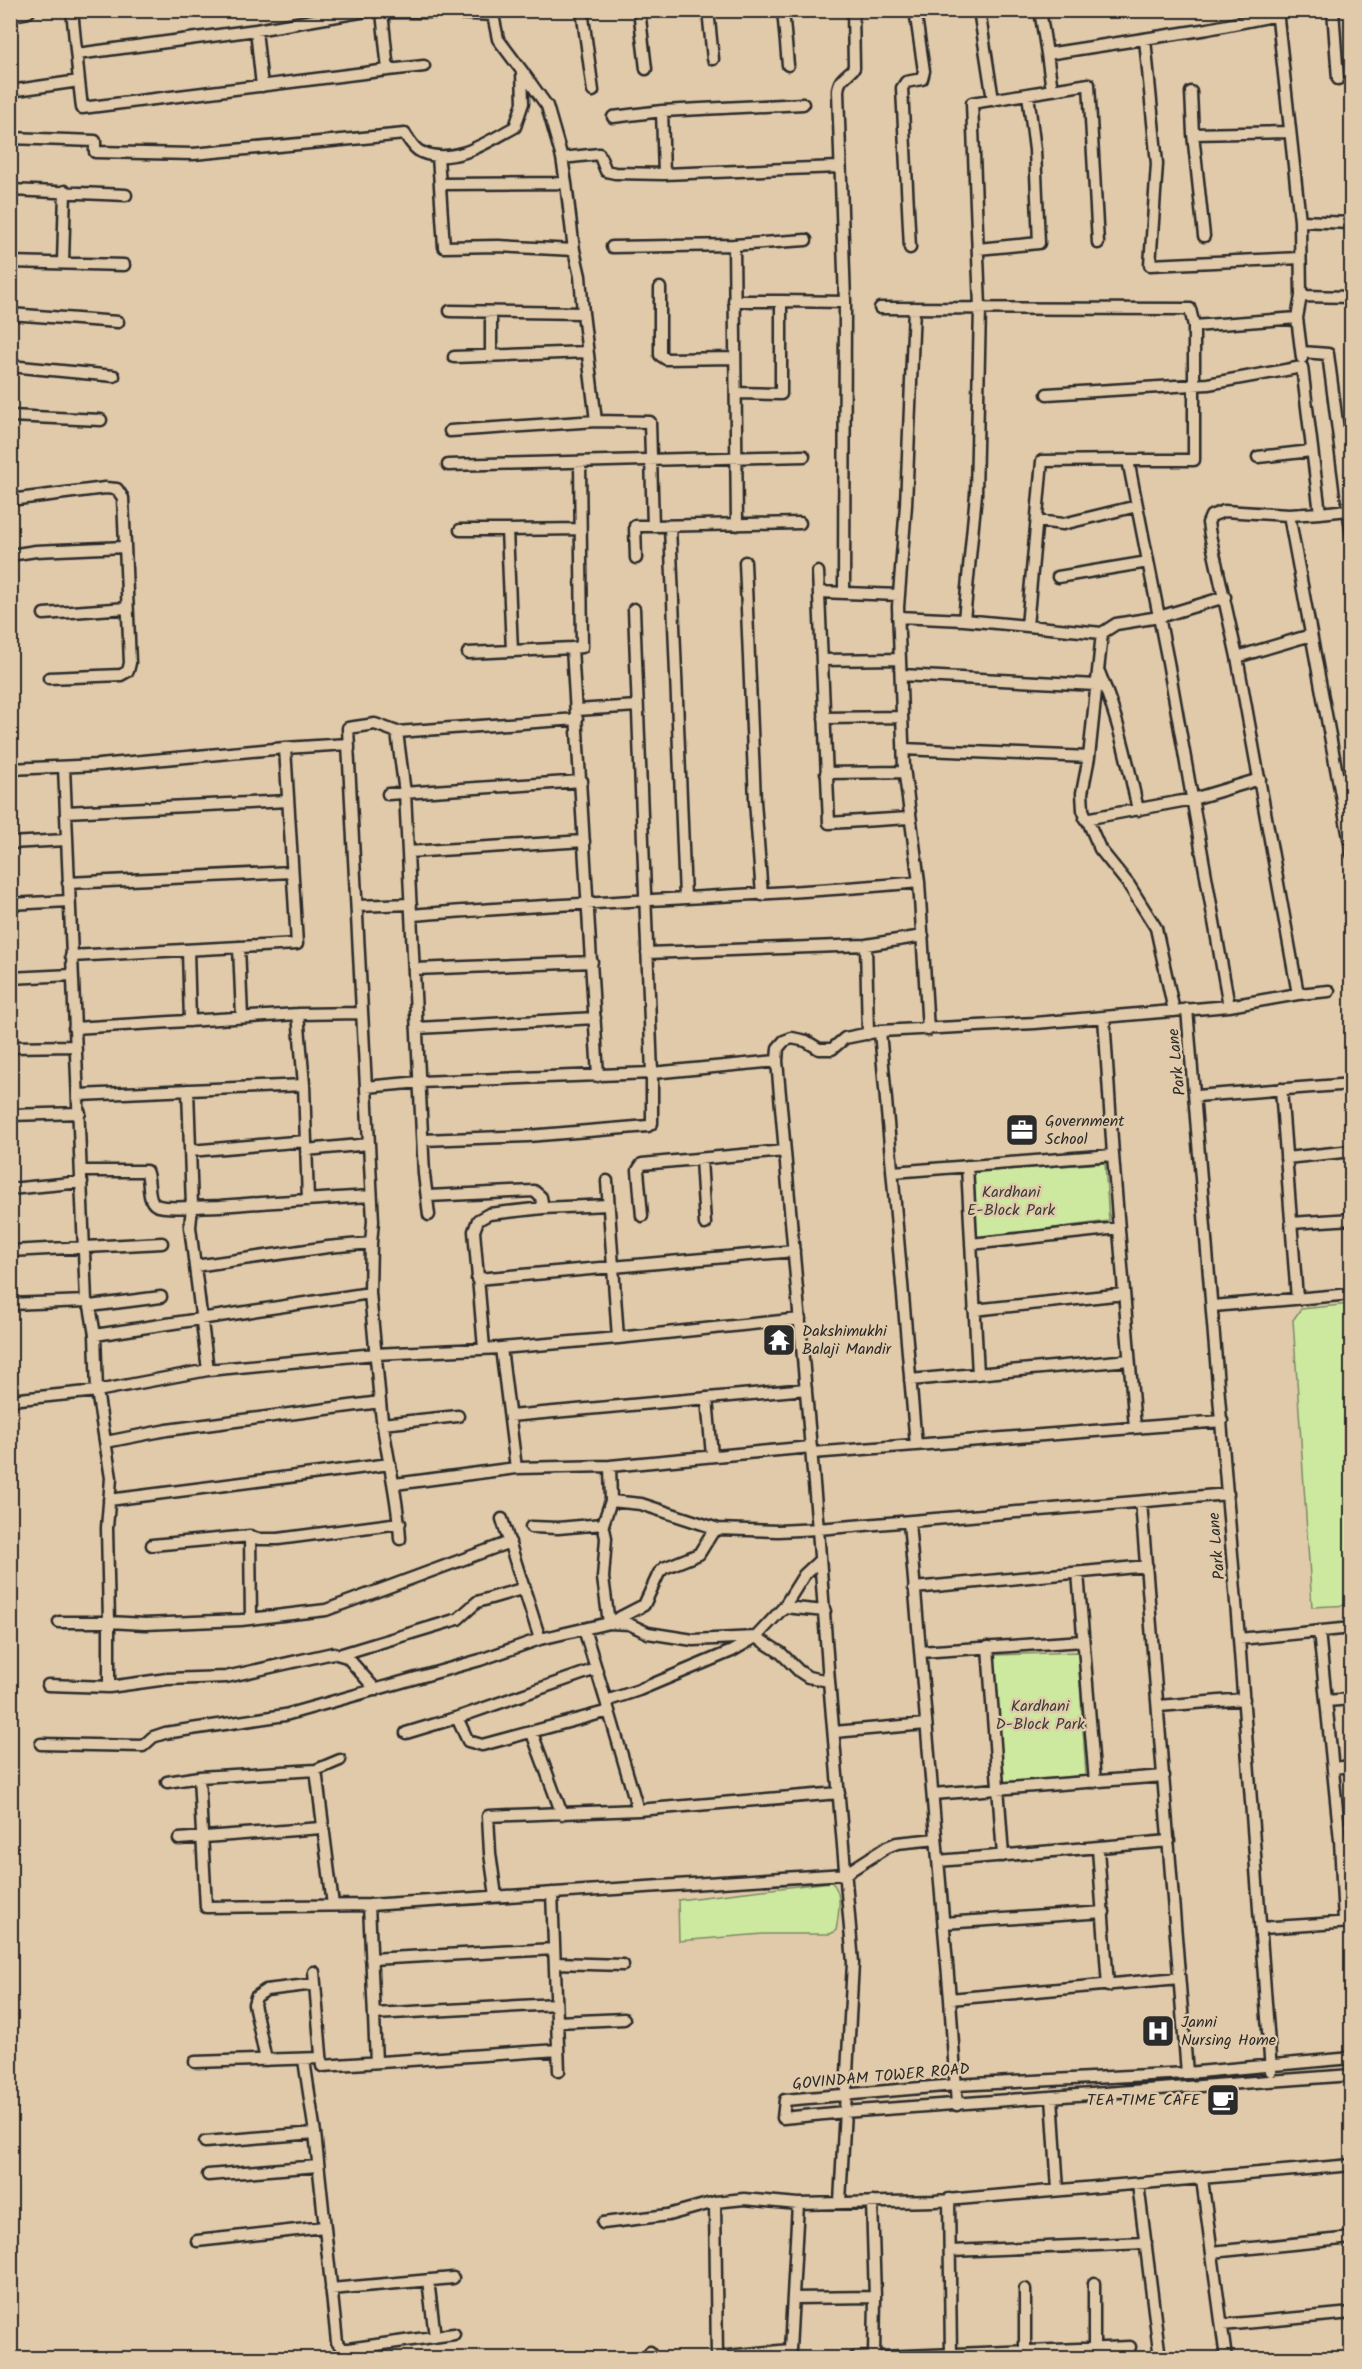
<svg xmlns="http://www.w3.org/2000/svg" width="1362" height="2369" font-family="Kalam,sans-serif">
<style>
.green{fill:#cde89f;stroke:#7c8a65;stroke-width:1.5}
.lines{fill:none;stroke-linecap:round;stroke-linejoin:round}
.street-casing{stroke:#2b2b2b;stroke-width:15}
.secondary-casing{stroke:#2b2b2b;stroke-width:20}
.street{stroke:#e1caaa;stroke-width:10}
.secondary{stroke:#e1caaa;stroke-width:15}
.labels{text-anchor:middle;dominant-baseline:central;stroke-width:5;stroke-linejoin:round;paint-order:stroke}
.street-label{font-size:16px;fill:#2b2b2b;stroke:#e1caaa}
.poi-label{font-size:16px;fill:#2b2b2b;stroke:#e1caaa;text-anchor:start}
.park-label{font-size:16px;fill:#3b3e37;stroke:#e1caaa}
</style>
<rect width="100%" height="100%" fill="#e1caaa"/>
<filter id="ink" filterUnits="userSpaceOnUse"><feTurbulence type="fractalNoise" baseFrequency=".0167" numOctaves="2"/><feDisplacementMap in="SourceGraphic" scale="12" xChannelSelector="R" yChannelSelector="G"/><feConvolveMatrix kernelMatrix="1 2 1 2 8 2 1 2 1" color-interpolation-filters="sRGB"/></filter>
<g filter="url(#ink)">
<path class="green" d="M1105,1163L1109,1221L976,1238L974,1172Z
M1351,1304V1605L1312,1607L1293,1320L1301,1309Z
M1078,1652L1086,1775L1003,1784L994,1655Z
M831,1882C844,1892 838,1916 836,1931L830,1934H763L679,1941L678,1900Z"/>
<g class="lines">
<defs>
<path id="street" d="M582,10L593,91
M639,10L646,69
M708,10L713,59
M783,10L788,65
M979,10L993,100
M1040,10L1047,54L1208,29L1278,15
M1277,10L1300,221L1352,223
M1333,10L1338,79
M377,12H436L493,15L497,11
M256,30L262,86
M1145,39L1157,164L1150,265L1300,258
M77,54L256,30L372,10
M1047,54L1052,90
M388,70L424,66
M522,71L547,106L562,158
M79,81L82,108L388,70L382,12
M10,91L79,81L72,10
M1191,92L1193,134L1290,132
M662,111L664,174
M613,117L662,111L803,104
M1193,134L1204,236
M10,138L95,141V152L193,154L405,134C409,140 414,149 421,152C454,166 487,142 515,127L523,103L522,71L498,39L493,15
M438,156L444,247L498,246L574,250
M566,183L562,158L599,154L606,171L615,173L664,174L839,167
M441,184L566,183L574,250L580,276L583,313L596,421
M10,190L126,195
M1300,221L1301,296
M612,247L734,245
M910,248L902,88L906,82L922,79L924,71L915,10
M978,249L1039,243L1035,150L1028,94
M10,262L124,265
M63,263L65,191
M660,288V355L666,359L735,358
M734,301H781V394L736,393
M781,301L845,302
M880,308L1190,309L1194,326L1297,318
M914,308L906,505L898,607L904,768L919,882L928,1030
M450,311L583,313
M10,314L118,322
M1302,352L1328,354L1352,538
M454,357L587,352
M491,357V312
M1302,358L1297,318L1301,296L1352,297
M10,366L114,376
M1047,394L1208,384L1302,367L1320,513L1289,515
M10,416L101,420
M450,431L596,421L650,422L653,526L800,523
M1258,457L1311,451
M1128,460H1194V326
M580,463L582,647L572,648L598,1076
M448,465L804,456
M10,500L105,488L117,489L123,498L130,663L128,671L121,675L49,678
M1320,513L1348,510
M1037,521L1063,524L1137,506
M737,525L734,245L806,240
M670,526L685,897
M460,530H507L512,651L572,648
M507,530L580,529
M10,555L36,551L125,547
M636,558L635,526H653
M745,562L755,801L762,895
M818,572L829,823L909,818
M1058,577L1148,562
M819,592L899,595
M844,592L845,302L838,91C839,78 846,77 854,68L853,10
M44,614L127,608
M898,617L964,620L1102,633L1089,757L1082,793L1083,810L1100,849L1129,885L1156,928L1174,1011
M964,620L976,494L980,307L972,103L1089,84L1098,243
M1027,626L1042,461L1128,460L1168,662L1229,1006
M1102,633L1116,624L1159,617L1225,597
M468,653L512,651
M1237,657L1311,635
M822,660L900,659
M1099,672C1118,717 1128,763 1138,810
M901,675L1096,685
M577,710L637,706
M824,718L902,717
M285,748L348,744L373,1221L371,1243
M349,749L348,728L375,724L397,732
M903,749L1089,757
M10,769L99,765L285,748L297,944L71,956
M826,773L904,772
M388,794L582,781
M66,812L288,801
M1085,819L1193,799L1260,779
M10,843L66,840
M408,852L584,841
M68,883L291,872
M10,904L69,901
M357,906L411,904
M412,915C581,901 750,898 919,882
M866,945L868,1034
M239,947L242,1017
M188,950L190,1021
M647,953L866,945L923,936
M415,969L592,962
M10,978L72,975
M1298,994L1237,657L1210,535L1208,523L1211,516L1224,511L1289,515L1352,854
M1187,1009L1239,1639L1271,2071
M298,1014L304,1085L308,1200
M1104,1017L1113,1155L1135,1428
M74,1028L298,1014L361,1013
M418,1028L595,1018
M880,1031L916,1445
M10,1047L75,1046
M366,1087L420,1082L652,1073L777,1061
M1281,1089L1297,1299
M188,1090L192,1207L190,1227L208,1370
M79,1095L304,1085
M1196,1096L1352,1084
M10,1115L80,1113
M423,1140L528,1136L648,1126L652,1123V1073L634,609
M306,1150L369,1144
M190,1151L306,1141
M1286,1158L1352,1151
M701,1159L705,1224
M967,1166L978,1374
M82,1171H146C151,1180 146,1200 156,1205C166,1210 206,1206 220,1206C270,1202 321,1199 371,1196
M893,1172L1113,1155
M607,1181L618,1338
M10,1189L82,1182
M428,1196L534,1191L541,1197L543,1208
M429,1215L424,1174L405,793L397,732L577,719
M642,1216L638,1170L642,1164L784,1151
M1291,1223L1352,1219
M971,1244L1119,1228
M10,1251L162,1243
M477,1279L794,1251
M10,1304L86,1301
M90,1306L161,1297
M1213,1306L1352,1294
M974,1310L1124,1294
M95,1335L370,1293
M484,1348L474,1231L478,1220L489,1214L543,1208L608,1205
M501,1348L516,1468
M910,1380L1129,1360
M707,1398L712,1456
M10,1400L97,1391L208,1370L375,1354L501,1348L618,1338L800,1319
M380,1402C384,1448 398,1492 400,1539
M510,1416L806,1389
M382,1424L458,1416
M106,1442L167,1430L380,1402L370,1293L371,1243L328,1247L195,1266
M812,1453L1222,1421
M610,1466L611,1501L603,1524L606,1538L603,1578L609,1623L644,1605L659,1573L664,1568L699,1554L712,1533L718,1529L778,1531L818,1529L1228,1494
M395,1484L516,1468L610,1466L811,1447
M109,1500L390,1464
M611,1501L641,1504L718,1529
M1141,1502L1187,2073
M502,1519L540,1639L609,1623L629,1624L648,1633L693,1640L756,1637L784,1607L804,1575L820,1560
M909,1522L950,1999L957,2105
M531,1527L558,1528L603,1524
M250,1536L251,1619
M152,1545L250,1536L259,1539H278L400,1523
M1078,1573L1095,1782
M914,1588L1147,1566
M784,1607L825,1611
M59,1622H109L107,1528L111,1478L97,1391L95,1335L90,1306L86,1301C80,1123 71,945 64,767
M584,1629L606,1701
M1319,1631L1340,1840L1344,1922
M1239,1639L1352,1628
M988,1647L1003,1856
M920,1652L1083,1641
M342,1654L458,1619L477,1602L525,1588
M48,1685L109,1687
M376,1690L347,1657L333,1653L226,1677L167,1679L109,1687V1622L145,1624L241,1620L326,1610L510,1542
M1326,1701L1352,1699
M1159,1706L1244,1699
M459,1717L596,1669
M834,1732L926,1724
M406,1733L459,1717V1722L468,1741L482,1745L609,1711
M532,1733L562,1814
M41,1744L143,1746L153,1737L165,1733L285,1715L480,1660L540,1639
M1333,1768L1352,1766
M316,1770L333,1905
M199,1777L206,1907L369,1905L845,1874L887,1847L897,1843L936,1839
M167,1782L199,1777L316,1770L340,1760
M933,1794L1164,1776
M638,1810L606,1701L639,1690L732,1651L756,1637L781,1653L799,1671L808,1677L829,1681
M179,1839L321,1828
M1098,1849L1108,1986
M938,1861L1169,1841
M552,1893L559,2071
M496,1896L490,1853L488,1816L638,1810L839,1793
M369,1905L376,2062
M944,1923L1104,1912
M1261,1928L1352,1922
M371,1959L554,1949
M555,1963L623,1965
M314,1972L322,2066L558,2050
M950,1999L1179,1978
M374,2014L556,2004
M557,2022L624,2019
M1352,2058L1187,2073L955,2085L785,2100L783,2118L844,2112L1352,2075
M266,2060L254,2004L256,1997L266,1990L315,1984
M304,2060L315,2133L337,2342L343,2349H348L454,2334
M195,2062L321,2058
M1052,2097L1058,2190
M205,2142L315,2133
M208,2175L318,2166
M1202,2179L1226,2358
M1138,2184L1160,2358
M949,2199L951,2355
M715,2202L717,2358
M840,2202L853,1963L829,1681L818,1529L777,1061L778,1048L784,1041L792,1038L806,1041L819,1049H832L845,1038L880,1031L1035,1023L1229,1006L1298,994L1329,991
M872,2202L875,2297L874,2357
M603,2223L668,2215L715,2202L744,2199L798,2204L935,2201L1352,2165
M197,2241L324,2227
M951,2251L1146,2243
M1212,2252L1352,2238
M428,2280L435,2337
M331,2289L453,2278
M1025,2289V2351
M793,2298L875,2297
M1222,2325L1352,2313
M1094,2348V2283
M717,2357L790,2350
M649,2358L650,2352
M792,2358L790,2350L798,2204
M854,2358L1130,2347"/>
<path id="secondary" d="M10,13L27,10"/>
</defs>
<use href="#street" class="street-casing"/>
<use href="#secondary" class="secondary-casing"/>
<use href="#street" class="street"/>
<use href="#secondary" class="secondary"/>
</g>
</g>
<defs>
<symbol id="office-square" viewBox="-11 -11 22 22"><rect x="-9" y="-9" width="18" height="18" rx="4" fill="#2b2b2b" stroke="#e1caaa"/><path d="M-6-3h4V-5.5h4V-3h4V5H-6ZM-1-4.5V-3h2v-1.5ZM-6 0V1H6V0Z" fill="#fff"/></symbol>
<symbol id="temple-square" viewBox="-11 -11 22 22"><rect x="-9" y="-9" width="18" height="18" rx="4" fill="#2b2b2b" stroke="#e1caaa"/><path d="M0-6L5-2H3V0L6.5 2.5H4V6H1.5V3h-3V6H-4V2.5H-6.5L-3 0V-2H-5Z" fill="#fff"/></symbol>
<symbol id="hospital-square" viewBox="-11 -11 22 22"><rect x="-9" y="-9" width="18" height="18" rx="4" fill="#2b2b2b" stroke="#e1caaa"/><path d="M-5-5h3v3.5h4V-5h3V5h-3V1.5h-4V5h-3Z" fill="#fff"/></symbol>
<symbol id="cafe-square" viewBox="-11 -11 22 22"><rect x="-9" y="-9" width="18" height="18" rx="4" fill="#2b2b2b" stroke="#e1caaa"/><path d="M-5.5-4.5H6V0H3Q3 3.5 0 3.5H-2.5Q-5.5 3.5-5.5 0ZM3-3.2v2h1.7v-2ZM-6 4.5H4V6H-6Z" fill="#fff"/></symbol>
</defs>
<g fill-rule="evenodd">
<use href="#office-square" x="1003" y="1111" width="38" height="38"/>
<use href="#temple-square" x="760" y="1321" width="38" height="38"/>
<use href="#hospital-square" x="1139" y="2012" width="38" height="38"/>
<use href="#cafe-square" x="1204" y="2081" width="38" height="38"/>
</g>
<g class="labels">
<g class="street-label">
<text transform="translate(1177 1062) rotate(-96)">Park Lane</text>
<text transform="translate(1217 1546) rotate(-95)">Park Lane</text>
<text transform="translate(881 2077) rotate(-5)">GOVINDAM TOWER ROAD</text>
</g>
<g class="poi-label">
<text x="1045" y="1121">Government<tspan x="1045" dy="18">School</tspan></text>
<text x="802" y="1331">Dakshimukhi<tspan x="802" dy="18">Balaji Mandir</tspan></text>
<text x="1181" y="2022">Janni<tspan x="1181" dy="18">Nursing Home</tspan></text>
<text x="1200" y="2100" text-anchor="end">TEA TIME CAFE</text>
</g>
<g class="park-label">
<text x="1011" y="1192">Kardhani<tspan x="1011" dy="18">E-Block Park</tspan></text>
<text x="1040" y="1706">Kardhani<tspan x="1040" dy="18">D-Block Park</tspan></text>
</g>
</g>
<rect width="1362" height="2369" fill="none" stroke="#e1caaa" stroke-width="36"/>
<rect x="18" y="18" width="1326" height="2333" fill="none" stroke="#2b2b2b" stroke-width="2" filter="url(#ink)"/>
</svg>
